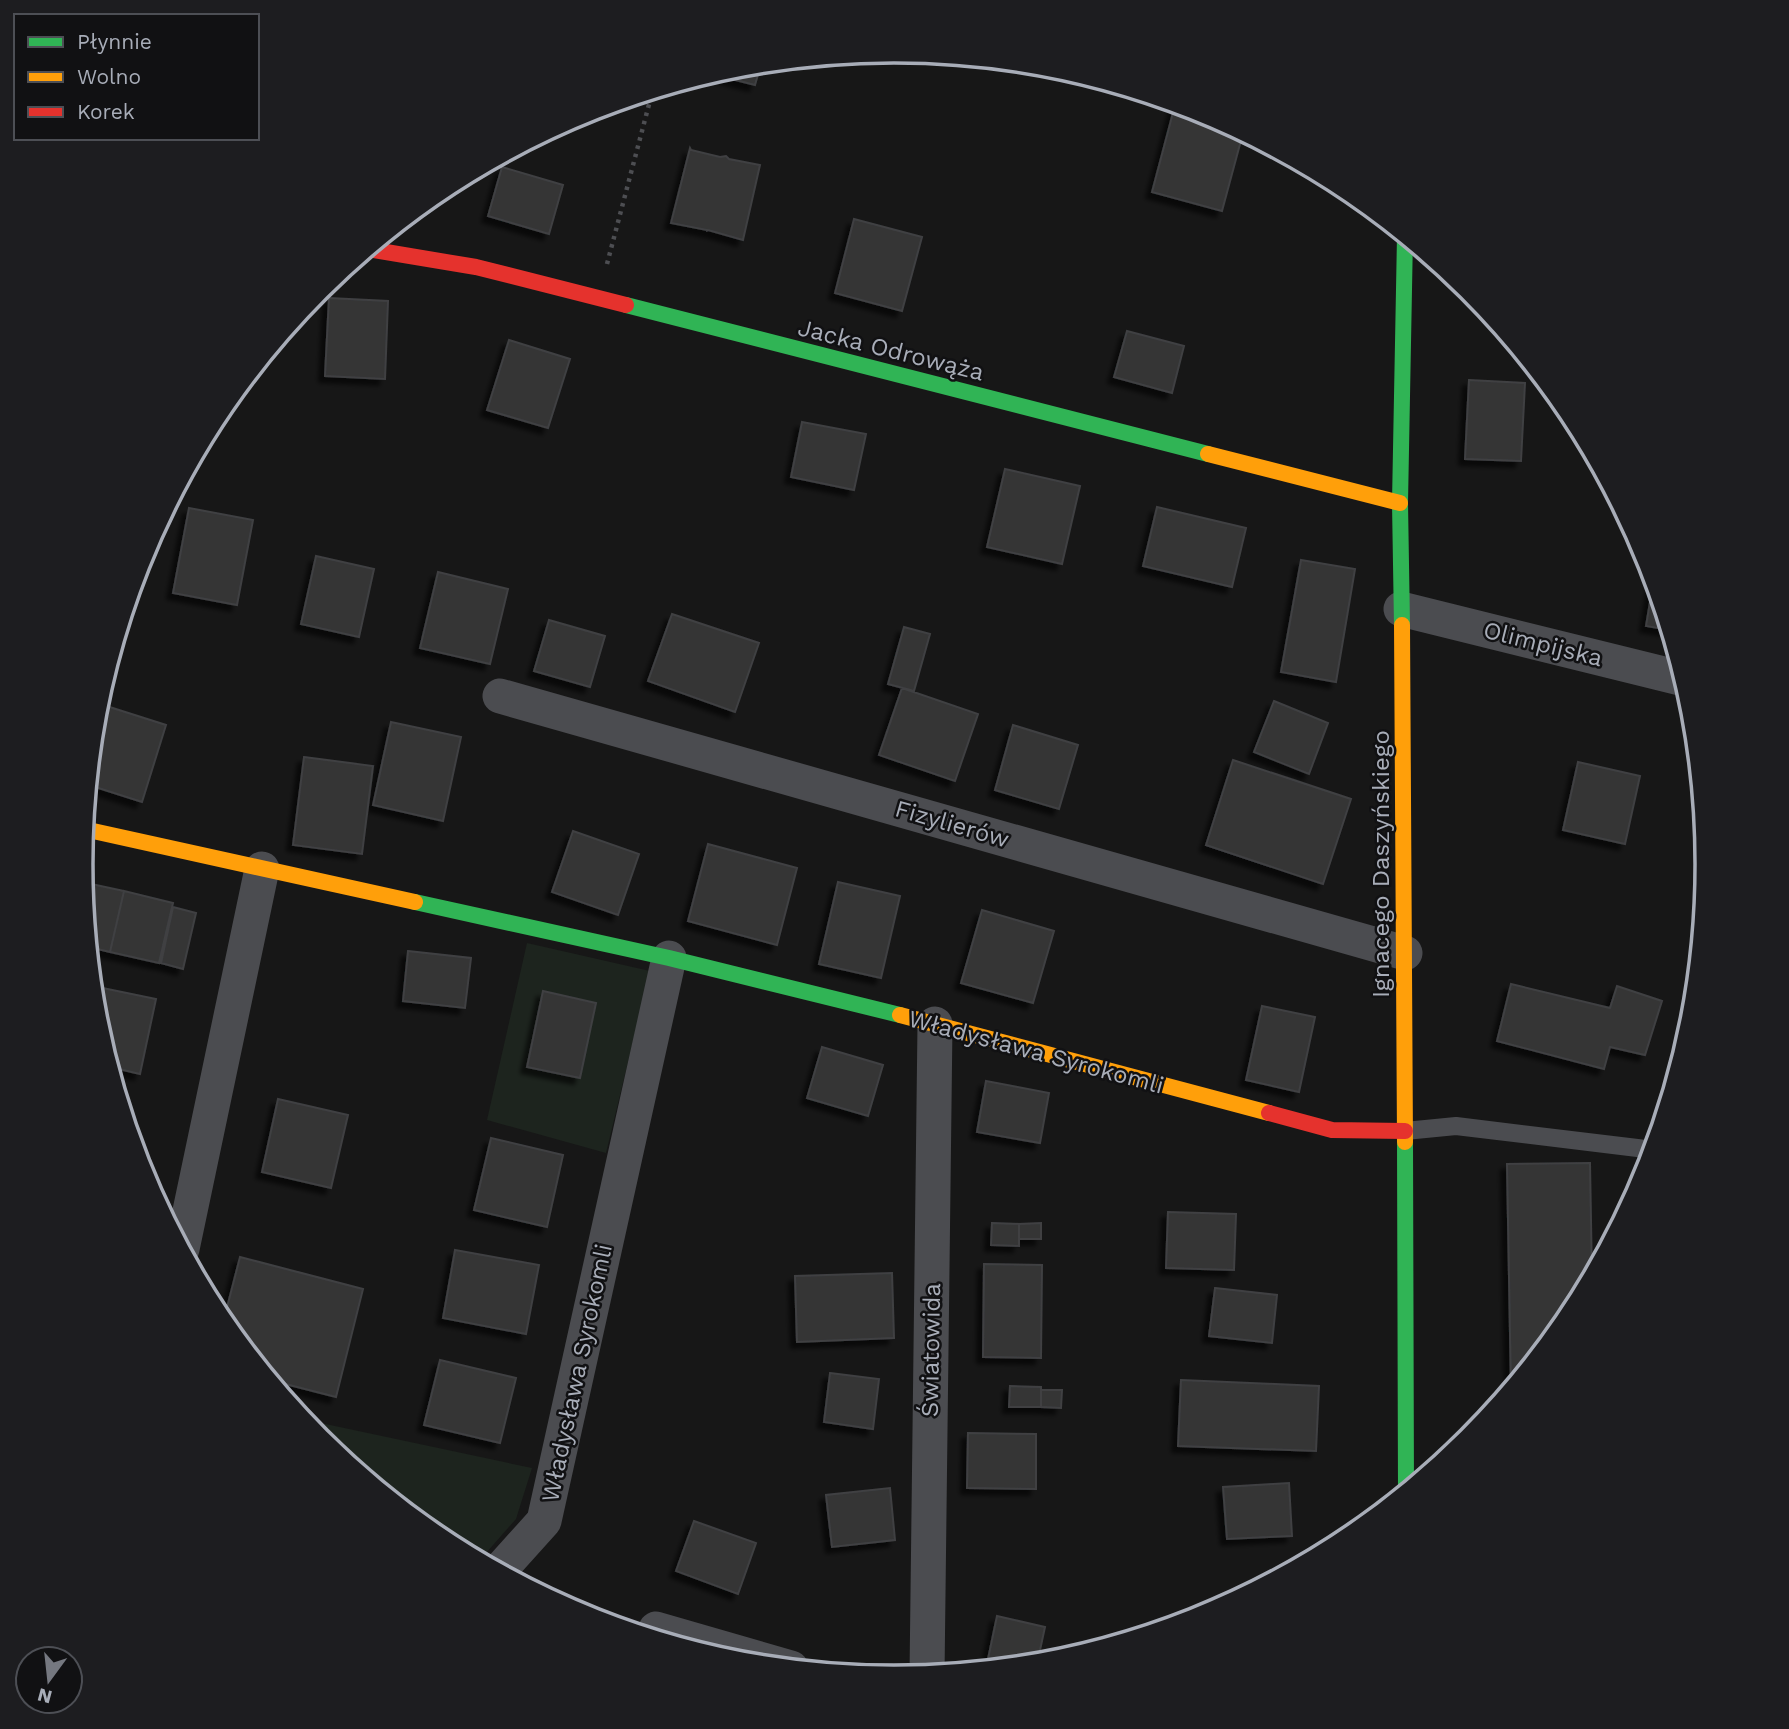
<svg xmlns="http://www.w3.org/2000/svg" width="1789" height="1729" font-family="'Work Sans',sans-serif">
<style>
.green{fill:#1d241e}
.building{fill:#353536;stroke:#3f4043;stroke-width:2;filter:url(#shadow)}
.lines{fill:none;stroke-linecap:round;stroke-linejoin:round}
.path{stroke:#4d4e52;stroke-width:4.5;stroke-dasharray:3.5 5;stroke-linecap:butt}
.lane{stroke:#4b4c50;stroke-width:18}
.street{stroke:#4b4c50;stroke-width:35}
.fast{stroke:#30b455;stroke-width:16}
.slow{stroke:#ff9f0a;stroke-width:16}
.jam{stroke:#e5322d;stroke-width:16}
.labels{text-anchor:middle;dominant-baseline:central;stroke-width:5;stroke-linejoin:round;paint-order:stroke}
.street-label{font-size:24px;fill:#a8adb8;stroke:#111113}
.rim{fill:none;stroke:#a8adb8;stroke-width:3.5}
</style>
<defs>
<filter id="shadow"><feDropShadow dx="-6" dy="6" stdDeviation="2" flood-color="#0009"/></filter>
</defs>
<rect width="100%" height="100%" fill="#171717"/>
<path class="green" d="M527,943L650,971L606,1153L487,1120Z
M302,1419L532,1468L516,1519L479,1561L442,1541L319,1440Z"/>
<path class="building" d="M761,64L755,85L712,74L736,66Z
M1175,105L1210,115L1243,133L1222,211L1152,192Z
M690,148L691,150L720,157L726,156L729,159L760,165L743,240L708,230L706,231L707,230L671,223Z
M502,167L563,185L549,234L488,216Z
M854,219L922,237L902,311L835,293Z
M329,298L388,301L385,379L325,376Z
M1127,331L1184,346L1172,393L1114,377Z
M509,340L570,359L548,428L487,410Z
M1469,380L1525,383L1521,461L1465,459Z
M802,422L866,434L854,490L791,477Z
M1005,469L1080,486L1062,564L987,547Z
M1157,507L1246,528L1232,587L1143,566Z
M189,508L253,520L237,605L173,593Z
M316,556L374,569L359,637L301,624Z
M1301,560L1355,569L1336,682L1281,672Z
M438,572L508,589L490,664L420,648Z
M1654,578L1670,630L1646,626Z
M672,614L759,643L735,712L648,681Z
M549,620L605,636L590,687L534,671Z
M904,627L930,634L914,691L888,684Z
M902,688L978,714L955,781L879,755Z
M1274,701L1328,723L1309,774L1254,752Z
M97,703L166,725L142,802L89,785Z
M391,722L461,737L443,821L373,805Z
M1013,725L1078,745L1059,809L995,790Z
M304,757L373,766L362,854L293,845Z
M1233,760L1351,799L1323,884L1206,845Z
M1578,762L1640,776L1625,844L1563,830Z
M573,831L639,854L618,915L552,892Z
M708,844L797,868L777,945L688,921Z
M82,882L124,891L110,952L89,947Z
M838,882L900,896L881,978L819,964Z
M124,891L173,903L159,963L110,952Z
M173,907L196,913L183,969L161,963Z
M982,910L1054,931L1033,1003L961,983Z
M408,951L471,958L465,1008L403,1001Z
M1511,984L1610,1008L1617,986L1662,1001L1645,1055L1610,1047L1604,1069L1497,1041Z
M93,986L156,999L140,1074L110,1067L96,1023Z
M543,991L596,1003L580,1078L527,1067Z
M1262,1006L1315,1017L1299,1092L1246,1080Z
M822,1047L883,1065L868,1116L807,1098Z
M986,1081L1049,1093L1040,1143L977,1132Z
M278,1099L348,1115L331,1188L262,1172Z
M491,1138L563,1155L547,1227L474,1210Z
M1590,1163L1592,1278L1571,1317L1511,1390L1507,1164Z
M1168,1212L1236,1214L1234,1270L1166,1268Z
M992,1223L1019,1224V1246L991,1245Z
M1041,1223V1239H1019V1224Z
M455,1250L539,1265L526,1334L443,1318Z
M240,1257L363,1289L336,1397L270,1380L223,1323Z
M984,1264L1042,1265L1041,1358L983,1357Z
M892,1273L894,1338L797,1342L795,1276Z
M1215,1288L1277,1295L1272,1343L1209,1336Z
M440,1360L516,1378L500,1443L424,1425Z
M830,1373L879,1379L873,1429L824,1422Z
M1181,1380L1319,1386L1316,1451L1178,1446Z
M1010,1386L1041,1387V1407H1009Z
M1041,1390H1062L1061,1408L1041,1407Z
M968,1433L1036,1434V1489L967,1488Z
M1289,1483L1292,1536L1227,1539L1223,1487Z
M890,1488L895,1540L832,1547L826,1495Z
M694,1521L756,1543L738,1594L676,1571Z
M997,1616L1045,1627L1037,1664L1019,1666L988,1659Z"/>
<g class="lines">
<path class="path" d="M607,264L652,93"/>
<path class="lane" d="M1405,1131L1456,1126L1654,1150"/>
<path class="street" d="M1401,609L1684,679
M500,696L1405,953
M182,1249L262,869
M499,1571L544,1521L669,958
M656,1629L791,1668
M927,1675L935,1024"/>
<path class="fast" d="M626,305L1208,454
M1402,625L1400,503L1405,236
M415,902L669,958L900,1015
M1405,1142L1406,1493"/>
<path class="slow" d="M1208,454L1400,503
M1402,625L1405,1142
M84,829L415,902
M900,1015L1269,1113"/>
<path class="jam" d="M368,249L476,267L626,305
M1269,1113L1332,1130L1405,1131"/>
</g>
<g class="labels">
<g class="street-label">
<text transform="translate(891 350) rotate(14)">Jacka Odrowąża</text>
<text transform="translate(1543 644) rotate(14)">Olimpijska</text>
<text transform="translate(952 824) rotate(16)">Fizylierów</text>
<text transform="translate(1381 864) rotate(-90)">Ignacego Daszyńskiego</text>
<text transform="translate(1036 1052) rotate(15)">Władysława Syrokomli</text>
<text transform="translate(931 1350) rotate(-89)">Światowida</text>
<text transform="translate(577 1373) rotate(-78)">Władysława Syrokomli</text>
</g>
</g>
<path d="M0 0H1789V1729H0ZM93 864a801 801 0 1 1 1602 0a801 801 0 1 1-1602 0Z" fill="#1d1d20" fill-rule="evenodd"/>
<path class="rim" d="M93 864a801 801 0 1 1 1602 0a801 801 0 1 1-1602 0Z"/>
<rect x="14" y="14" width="245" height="126" fill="#111113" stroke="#4d4f55" stroke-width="2"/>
<rect x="28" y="37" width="35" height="10" fill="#30b455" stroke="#4d4f55" stroke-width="2"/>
<text x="77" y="49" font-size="21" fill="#a8adb8">Płynnie</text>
<rect x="28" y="72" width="35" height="10" fill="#ff9f0a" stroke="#4d4f55" stroke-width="2"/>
<text x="77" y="84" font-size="21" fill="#a8adb8">Wolno</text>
<rect x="28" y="107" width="35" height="10" fill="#e5322d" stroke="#4d4f55" stroke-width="2"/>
<text x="77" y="119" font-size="21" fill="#a8adb8">Korek</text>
<g transform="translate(49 1680) rotate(195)"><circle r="33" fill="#111113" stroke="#4d4f55" stroke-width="2"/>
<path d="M0-5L12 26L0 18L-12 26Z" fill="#757880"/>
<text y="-10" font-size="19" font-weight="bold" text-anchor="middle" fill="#a8adb8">N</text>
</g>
</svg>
